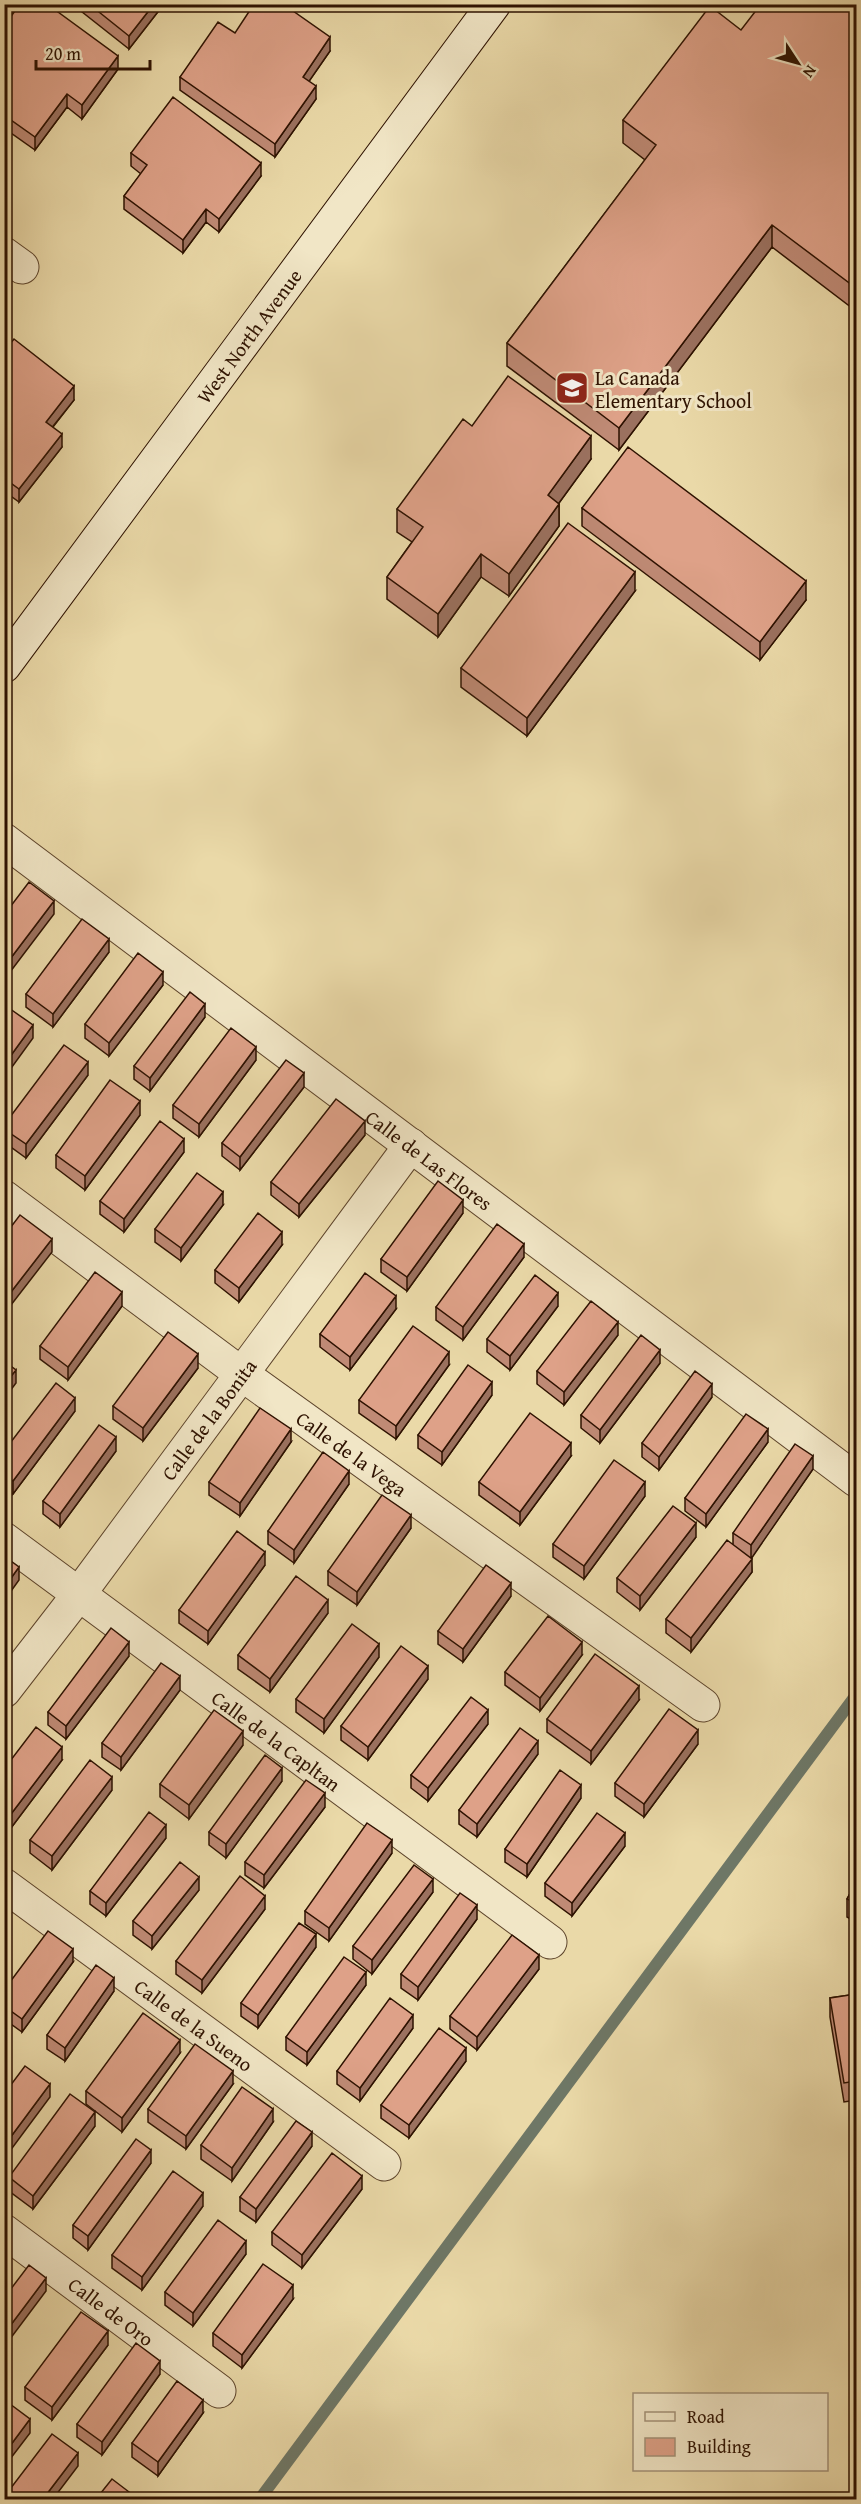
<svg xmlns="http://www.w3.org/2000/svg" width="861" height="2504" font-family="'Gentium Book Plus',serif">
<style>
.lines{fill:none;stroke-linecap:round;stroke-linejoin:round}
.stream{stroke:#6e7766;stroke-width:12}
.street-casing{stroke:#5d442b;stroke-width:35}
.secondary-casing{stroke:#2e1201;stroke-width:35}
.street{stroke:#f1e6c6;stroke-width:33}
.secondary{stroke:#f1e6c6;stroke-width:33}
.wall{fill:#bf8a75;stroke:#2e1201;stroke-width:1.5}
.shaded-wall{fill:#9b715f;stroke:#2e1201;stroke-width:1.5}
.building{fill:#dea188;stroke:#2e1201;stroke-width:1.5}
.labels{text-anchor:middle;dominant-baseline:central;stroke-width:6;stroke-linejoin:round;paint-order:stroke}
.street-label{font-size:20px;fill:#2e1201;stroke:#f1e6c6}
.poi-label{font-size:20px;fill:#2e1201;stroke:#f1e6c6;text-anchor:start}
</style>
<rect width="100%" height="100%" fill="#ead9a8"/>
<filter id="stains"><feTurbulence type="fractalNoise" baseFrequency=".00333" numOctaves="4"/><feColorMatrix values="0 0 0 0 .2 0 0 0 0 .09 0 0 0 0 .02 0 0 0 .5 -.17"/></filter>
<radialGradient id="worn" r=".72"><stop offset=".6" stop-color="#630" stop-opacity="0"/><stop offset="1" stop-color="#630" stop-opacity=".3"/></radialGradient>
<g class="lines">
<path class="stream" d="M259,2500L856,1695"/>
<defs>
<g id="street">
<path d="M4,254L22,267"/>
<path id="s1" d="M4,840L856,1480"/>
<path id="s2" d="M4,1197L243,1375L703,1705"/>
<path id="s3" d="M4,1539L550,1942"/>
<path id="s4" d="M4,1691L79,1594L411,1145"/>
<path id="s5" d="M4,1885L384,2164"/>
<path id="s6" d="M4,2231L219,2391"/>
</g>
<g id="secondary">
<path id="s7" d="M4,666L494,4"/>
</g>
</defs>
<use href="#street" class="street-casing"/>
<use href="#secondary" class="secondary-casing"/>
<use href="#street" class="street"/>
<use href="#secondary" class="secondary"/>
</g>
<path class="wall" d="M4,4H19L5,25L118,69L82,119L67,107L35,150L4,128Z
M72,4H164L129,49Z
M856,4V311L772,247L619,450L507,366V343L645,160L623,143V120L741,30Z
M235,33L330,51L309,81L316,99L275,157L180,90V77Z
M131,153L261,176L219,232L206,222L183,253L124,209V196L141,174L131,166Z
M4,351L74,400L53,427L62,447L19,502L4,491Z
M856,359V391L852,387V365Z
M472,426L591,459L559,503V526L509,596L481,577L438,637L387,599V577L412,542L397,532V509Z
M582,508L806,600L760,660L582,526Z
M635,591L527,736L461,687V668Z
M109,952L53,1027L26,1007V994Z
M163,985L109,1056L85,1038V1024Z
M205,1017L150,1091L134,1079V1066Z
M256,1060L199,1137L173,1118V1105Z
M88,1075L26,1158L4,1142V1125Z
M304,1087L240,1170L222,1156V1143Z
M140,1115L85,1190L56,1168V1155Z
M365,1135L299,1217L271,1195V1182Z
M184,1152L124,1232L100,1214V1201Z
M223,1205L181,1261L155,1242V1229Z
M463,1213L407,1291L381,1272V1259Z
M282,1245L239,1302L215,1283V1270Z
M524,1257L463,1340L436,1320V1307Z
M122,1306L68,1380L40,1359V1346Z
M558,1306L510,1370L487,1352V1339Z
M396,1309L350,1370L320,1347V1334Z
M618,1335L564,1405L537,1384V1371Z
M660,1363L600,1443L581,1428V1415Z
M449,1365L396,1439L359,1413V1400Z
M198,1368L143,1441L113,1419V1406Z
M492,1395L442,1465L418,1448V1435Z
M712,1397L659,1470L642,1457V1443Z
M75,1411L13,1494L4,1488V1451Z
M291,1442L240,1516L209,1495V1482Z
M768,1442L706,1527L685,1511V1498Z
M116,1451L60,1527L43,1514V1501Z
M571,1456L520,1525L479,1495V1482Z
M813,1469L751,1558L752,1572L691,1652L666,1633V1619L733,1544V1533Z
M349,1484L294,1563L268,1544V1531Z
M645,1496L584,1579L553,1557V1544Z
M411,1528L357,1605L328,1585V1571Z
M696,1537L640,1610L617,1592V1578Z
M265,1565L208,1644L179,1623V1610Z
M511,1596L463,1662L438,1644V1631Z
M328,1613L270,1692L238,1669V1655Z
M582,1655L540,1711L505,1685V1672Z
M129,1656L66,1739L48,1725V1712Z
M379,1657L324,1733L296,1712V1699Z
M428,1679L368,1760L341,1740V1726Z
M180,1690L121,1770L102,1757V1743Z
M639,1700L591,1764L547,1732V1719Z
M488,1724L428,1801L411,1788V1775Z
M698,1744L644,1817L615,1796V1783Z
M243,1745L189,1819L160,1797V1784Z
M538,1754L477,1837L459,1824V1810Z
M62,1760L8,1832L4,1829V1769Z
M282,1781L226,1858L209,1845V1832Z
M112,1790L52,1870L30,1853V1840Z
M581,1798L527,1877L505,1862V1849Z
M325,1807L264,1888L245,1875V1862Z
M166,1838L106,1916L90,1904V1891Z
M625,1846L572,1916L545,1896V1883Z
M392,1853L329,1941L305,1924V1911Z
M856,1883V1922L847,1917V1899Z
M199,1890L152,1949L133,1935V1921Z
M433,1892L372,1974L353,1959V1946Z
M265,1909L202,1993L176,1974V1961Z
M477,1919L418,2000L401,1988V1974Z
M316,1947L258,2028L241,2016V2003Z
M73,1962L22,2032L4,2019V1990Z
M539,1969L477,2050L450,2029V2016Z
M366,1985L307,2065L286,2050V2037Z
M114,1991L65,2061L47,2049V2035Z
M856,1994V2100L844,2102L830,2017V1998Z
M413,2028L360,2101L337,2084V2071Z
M180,2053L122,2132L86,2104V2091Z
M466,2061L409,2138L381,2118V2105Z
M233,2084L186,2149L148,2122V2109Z
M273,2122L232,2181L201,2159V2145Z
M95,2126L33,2209L9,2191V2177Z
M312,2146L256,2222L240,2211V2197Z
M151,2163L88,2250L73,2238V2225Z
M362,2189L302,2268L272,2245V2232Z
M203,2206L142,2290L112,2268V2255Z
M246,2254L193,2326L165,2305V2292Z
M293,2299L242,2368L213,2346V2333Z
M108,2345L52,2420L25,2400V2387Z
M160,2374L102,2455L77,2437V2424Z
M203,2413L158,2476L132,2457V2443Z"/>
<path class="shaded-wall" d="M10,4H19L4,26V13Z
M154,4H164L129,49V36Z
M330,37V51L303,90V77Z
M118,56V69L82,119V105Z
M316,86V99L275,157V144Z
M67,94V107L35,150V137Z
M261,163V176L219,232V219Z
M206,209V222L183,253V240Z
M772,225V247L619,450V428Z
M74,386V400L46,435V422Z
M62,434V447L19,502V489Z
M591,436V459L548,518V495Z
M559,504V526L509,596V574Z
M481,554V577L438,637V614Z
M635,572V591L527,736V718Z
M806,581V600L760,660V642Z
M10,863V877L4,884V870Z
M54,901V914L4,980V967Z
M109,939V952L53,1027V1014Z
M163,972V985L109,1056V1043Z
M205,1004V1017L150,1091V1078Z
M33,1025V1038L4,1078V1065Z
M256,1047V1060L199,1137V1124Z
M88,1062V1075L26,1158V1144Z
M304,1073V1087L240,1170V1157Z
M140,1101V1115L85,1190V1176Z
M365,1121V1135L299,1217V1204Z
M184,1139V1152L124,1232V1219Z
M223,1192V1205L181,1261V1248Z
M463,1200V1213L407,1291V1277Z
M282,1232V1245L239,1302V1288Z
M52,1239V1252L4,1314V1301Z
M524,1244V1257L463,1340V1327Z
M122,1292V1306L68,1380V1367Z
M558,1293V1306L510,1370V1356Z
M396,1296V1309L350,1370V1357Z
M618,1322V1335L564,1405V1392Z
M660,1350V1363L600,1443V1430Z
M449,1352V1365L396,1439V1426Z
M198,1354V1368L143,1441V1428Z
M16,1370V1383L4,1399V1385Z
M492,1382V1395L442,1465V1452Z
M712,1384V1397L659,1470V1457Z
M75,1398V1411L13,1494V1481Z
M291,1429V1442L240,1516V1503Z
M768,1429V1442L706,1527V1514Z
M116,1437V1451L60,1527V1514Z
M571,1443V1456L520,1525V1512Z
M813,1456V1469L751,1559V1545Z
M349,1471V1484L294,1563V1550Z
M645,1482V1496L584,1579V1566Z
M411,1515V1528L357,1605V1592Z
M696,1523V1537L640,1610V1596Z
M265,1552V1565L208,1644V1631Z
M752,1559V1572L691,1652V1638Z
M19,1567V1580L4,1601V1588Z
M511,1583V1596L463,1662V1649Z
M328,1600V1613L270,1692V1679Z
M129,1642V1656L66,1739V1726Z
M582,1642V1655L540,1711V1698Z
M379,1644V1657L324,1733V1719Z
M428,1666V1679L368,1760V1747Z
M180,1676V1690L121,1770V1757Z
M639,1686V1700L591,1764V1751Z
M488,1710V1724L428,1801V1788Z
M698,1730V1744L644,1817V1804Z
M243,1731V1745L189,1819V1805Z
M538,1741V1754L477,1837V1824Z
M62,1747V1760L8,1832V1818Z
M282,1768V1781L226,1858V1844Z
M112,1777V1790L52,1870V1856Z
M581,1785V1798L527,1877V1864Z
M325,1793V1807L264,1888V1875Z
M166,1825V1838L106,1916V1903Z
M625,1833V1846L572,1916V1903Z
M392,1840V1853L329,1941V1928Z
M199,1877V1890L152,1949V1936Z
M433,1879V1892L372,1974V1960Z
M265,1896V1909L202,1993V1980Z
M477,1905V1919L418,2000V1987Z
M8,1908V1914L4,1919V1912Z
M316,1934V1947L258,2028V2015Z
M73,1949V1962L22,2032V2019Z
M539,1955V1969L477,2050V2037Z
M366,1972V1985L307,2065V2052Z
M114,1978V1991L65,2061V2048Z
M413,2015V2028L360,2101V2088Z
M180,2040V2053L122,2132V2118Z
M466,2048V2061L409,2138V2125Z
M233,2071V2084L186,2149V2136Z
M50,2084V2097L4,2159V2146Z
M273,2109V2122L232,2181V2168Z
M95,2112V2126L33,2209V2196Z
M312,2132V2146L256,2222V2209Z
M151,2150V2163L88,2250V2236Z
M362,2176V2189L302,2268V2255Z
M203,2193V2206L142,2290V2277Z
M246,2241V2254L193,2326V2313Z
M46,2278V2291L4,2347V2334Z
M293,2285V2299L242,2368V2355Z
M108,2331V2345L52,2420V2407Z
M160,2361V2374L102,2455V2442Z
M203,2400V2413L158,2476V2462Z
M30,2419V2433L4,2467V2454Z
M78,2453V2466L53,2499H43Z"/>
<path class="building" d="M4,4H10L4,13Z
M20,4H47L118,56L82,105L67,94L35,137L4,115V63L8,59L4,56V26Z
M89,4H154L129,36Z
M254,4H283L330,37L303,77L316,86L275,144L180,77L218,22L235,33Z
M761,4H856V288L772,225L619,428L507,343L656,145L623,120L710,6L741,30Z
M173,97L261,163L219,219L206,209L183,240L124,196L147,165L131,153Z
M14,339L74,386L46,422L62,434L19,489L4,478V351Z
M856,359V368L852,365Z
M508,376L591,436L548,495L559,504L509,574L481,554L438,614L387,577L423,527L397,509L463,419L472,426Z
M628,447L806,581L760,642L582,508Z
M568,523L635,572L527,718L461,668Z
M4,859L10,863L4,870Z
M29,882L54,901L4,967V915Z
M82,919L109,939L53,1014L26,994Z
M138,953L163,972L109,1043L85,1024Z
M190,992L205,1004L150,1078L134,1066Z
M6,1006L33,1025L4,1065V1008Z
M231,1028L256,1047L199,1124L173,1105Z
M64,1045L88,1062L26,1144L4,1129V1125Z
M286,1060L304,1073L240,1157L222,1143Z
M110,1080L140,1101L85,1176L56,1155Z
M336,1099L365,1121L299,1204L271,1182Z
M160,1121L184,1139L124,1219L100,1201Z
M197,1173L223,1192L181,1248L155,1229Z
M438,1181L463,1200L407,1277L381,1259Z
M258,1213L282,1232L239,1288L215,1270Z
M20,1215L52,1239L4,1301V1236Z
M497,1224L524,1244L463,1327L436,1307Z
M95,1272L122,1292L68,1367L40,1346Z
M365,1273L396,1296L350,1357L320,1334Z
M535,1275L558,1293L510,1356L487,1339Z
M591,1301L618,1322L564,1392L537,1371Z
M413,1326L449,1352L396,1426L359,1400Z
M168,1332L198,1354L143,1428L113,1406Z
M641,1335L660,1350L600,1430L581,1415Z
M4,1361L16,1370L4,1385Z
M468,1365L492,1382L442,1452L418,1435Z
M695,1371L712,1384L659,1457L642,1443Z
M56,1383L75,1398L13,1481L4,1475V1451Z
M260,1408L291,1429L240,1503L209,1482Z
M530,1413L571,1443L520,1512L479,1482Z
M746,1414L768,1429L706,1514L685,1498Z
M99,1425L116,1437L60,1514L43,1501Z
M795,1444L813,1456L751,1545L733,1533Z
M323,1452L349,1471L294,1550L268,1531Z
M614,1460L645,1482L584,1566L553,1544Z
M382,1495L411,1515L357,1592L328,1571Z
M673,1506L696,1523L640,1596L617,1578Z
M237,1531L265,1552L208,1631L179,1610Z
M727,1540L752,1559L691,1638L666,1619Z
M4,1556L19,1567L4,1588Z
M486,1565L511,1583L463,1649L438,1631Z
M296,1576L328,1600L270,1679L238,1655Z
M548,1616L582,1642L540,1698L505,1672Z
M352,1624L379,1644L324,1719L296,1699Z
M111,1628L129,1642L66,1726L48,1712Z
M401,1646L428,1666L368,1747L341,1726Z
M595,1654L639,1686L591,1751L547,1719Z
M161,1663L180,1676L121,1757L102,1743Z
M471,1697L488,1710L428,1788L411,1775Z
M669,1709L698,1730L644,1804L615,1783Z
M214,1710L243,1731L189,1805L160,1784Z
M36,1727L62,1747L8,1818L4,1816V1769Z
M520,1728L538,1741L477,1824L459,1810Z
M265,1755L282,1768L226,1844L209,1832Z
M90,1760L112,1777L52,1856L30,1840Z
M560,1770L581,1785L527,1864L505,1849Z
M306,1780L325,1793L264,1875L245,1862Z
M149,1812L166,1825L106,1903L90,1891Z
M597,1813L625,1833L572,1903L545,1883Z
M367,1823L392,1840L329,1928L305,1911Z
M180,1862L199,1877L152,1936L133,1921Z
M414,1865L433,1879L372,1960L353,1946Z
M240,1876L265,1896L202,1980L176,1961Z
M856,1883V1903L847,1899Z
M460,1893L477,1905L418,1987L401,1974Z
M4,1905L8,1908L4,1912Z
M299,1923L316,1934L258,2015L241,2003Z
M48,1931L73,1949L22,2019L4,2006V1990Z
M512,1935L539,1955L477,2037L450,2016Z
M344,1957L366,1972L307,2052L286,2037Z
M96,1965L114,1978L65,2048L47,2035Z
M856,1994V2081L844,2083L830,1998Z
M390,1998L413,2015L360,2088L337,2071Z
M143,2013L180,2040L122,2118L86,2091Z
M439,2028L466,2048L409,2125L381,2105Z
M195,2044L233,2071L186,2136L148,2109Z
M25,2066L50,2084L4,2146V2094Z
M242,2087L273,2109L232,2168L201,2145Z
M70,2094L95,2112L33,2196L9,2177Z
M296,2121L312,2132L256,2209L240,2197Z
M136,2139L151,2150L88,2236L73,2225Z
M332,2153L362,2176L302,2255L272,2232Z
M173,2171L203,2193L142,2277L112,2255Z
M218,2220L246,2241L193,2313L165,2292Z
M263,2264L293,2285L242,2355L213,2333Z
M29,2265L46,2278L4,2334V2298Z
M81,2312L108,2331L52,2407L25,2387Z
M136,2343L160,2361L102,2442L77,2424Z
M177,2381L203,2400L158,2462L132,2443Z
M6,2401L30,2419L4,2454V2402Z
M52,2434L78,2453L43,2499H4V2497Z
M112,2479L133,2495L129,2499H96Z"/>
<defs>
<symbol id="school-square" viewBox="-11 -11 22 22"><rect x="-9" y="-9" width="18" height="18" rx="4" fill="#8f2418" stroke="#f1e6c6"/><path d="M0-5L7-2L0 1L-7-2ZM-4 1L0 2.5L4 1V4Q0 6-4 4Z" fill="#fff"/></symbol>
</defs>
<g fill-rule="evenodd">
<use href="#school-square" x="553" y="369" width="38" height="38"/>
</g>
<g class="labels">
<g class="street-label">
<text stroke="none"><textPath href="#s7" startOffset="411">West North Avenue</textPath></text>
<text stroke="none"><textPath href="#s1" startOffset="532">Calle de Las Flores</textPath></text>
<text stroke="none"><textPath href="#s4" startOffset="340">Calle de la Bonita</textPath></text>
<text stroke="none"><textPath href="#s2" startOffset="432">Calle de la Vega</textPath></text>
<text stroke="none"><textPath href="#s3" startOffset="339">Calle de la Capltan</textPath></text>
<text stroke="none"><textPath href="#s5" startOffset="236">Calle de la Sueno</textPath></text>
<text stroke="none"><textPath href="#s6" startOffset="134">Calle de Oro</textPath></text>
</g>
<g class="poi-label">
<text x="595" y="377">La Canada<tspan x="595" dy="23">Elementary School</tspan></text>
</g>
</g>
<rect width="861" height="2504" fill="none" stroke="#ead9a8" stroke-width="24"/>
<rect x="6" y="6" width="849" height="2492" fill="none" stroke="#2e1201" stroke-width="3"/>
<rect x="12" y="12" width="837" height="2480" fill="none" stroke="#2e1201" stroke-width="1.5"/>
<rect x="633" y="2393" width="195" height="78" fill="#f1e6c6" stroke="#a39177" stroke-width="1.5"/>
<rect x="645" y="2412" width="30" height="9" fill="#f1e6c6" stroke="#a39177" stroke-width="1.5"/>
<text x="687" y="2423" font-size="18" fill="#2e1201">Road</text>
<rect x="645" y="2438" width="30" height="18" fill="#dea188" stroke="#a39177" stroke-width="1.5"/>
<text x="687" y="2453" font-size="18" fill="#2e1201">Building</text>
<g transform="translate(798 63) rotate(126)" stroke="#f1e6c6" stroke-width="4.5" paint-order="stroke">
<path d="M0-4.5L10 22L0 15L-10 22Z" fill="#2e1201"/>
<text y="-9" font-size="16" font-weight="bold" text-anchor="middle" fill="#2e1201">N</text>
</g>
<path d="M36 60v9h114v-9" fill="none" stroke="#2e1201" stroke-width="3"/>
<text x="45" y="60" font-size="18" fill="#2e1201" stroke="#f1e6c6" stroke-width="4.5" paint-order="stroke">20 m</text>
<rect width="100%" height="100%" filter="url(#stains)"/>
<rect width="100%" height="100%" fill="url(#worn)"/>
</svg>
